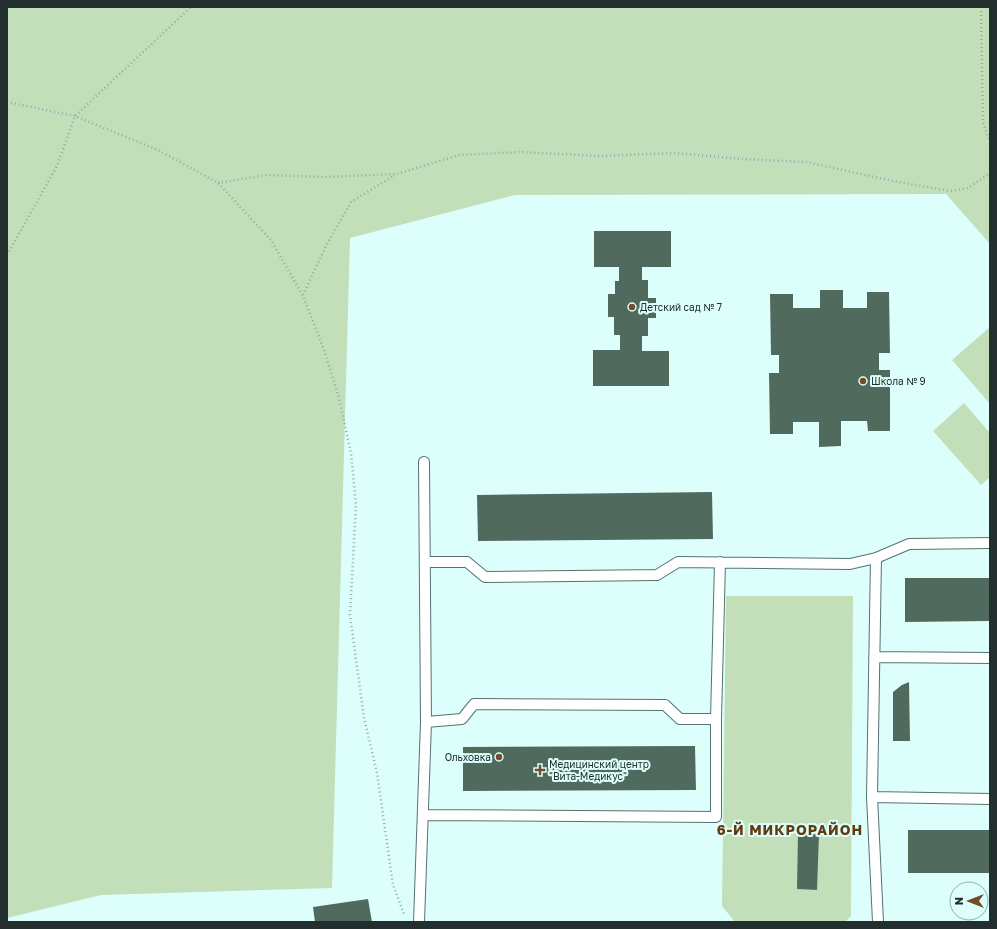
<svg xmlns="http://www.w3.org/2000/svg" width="997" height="929" font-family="'Golos Text',sans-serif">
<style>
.green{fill:#c2dfb9}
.building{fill:#516a5e}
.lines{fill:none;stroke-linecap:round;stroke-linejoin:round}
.service-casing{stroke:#547370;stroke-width:12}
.path{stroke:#91aba8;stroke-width:2.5;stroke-dasharray:1 3;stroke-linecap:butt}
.service{stroke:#fff;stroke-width:10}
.poi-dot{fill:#734d2a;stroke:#ddfffc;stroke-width:1.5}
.labels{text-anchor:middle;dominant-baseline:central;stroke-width:4;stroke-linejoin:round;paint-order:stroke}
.poi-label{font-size:10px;fill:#222f2e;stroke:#ddfffc;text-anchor:start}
.district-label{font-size:14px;font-weight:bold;letter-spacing:1px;fill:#643a10;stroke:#ddfffc}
</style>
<rect width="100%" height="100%" fill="#ddfffc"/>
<path class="green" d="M7,7H990V244L946,194L515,195L350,238L332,888L101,895L7,918Z
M990,327V404L952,360Z
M964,403L990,433V477L981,485L933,431Z
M726,596H853L851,916L845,922H735L722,906Z"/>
<path class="building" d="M594,231H671V267H642V280H648V298H656V318H648V336H642V351H669V386H593V350H620V335H614V317H608V294H615V281H619V267H594Z
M820,290H843V308H867V292H889L890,353H879V370H890V431H868L867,421H841V446L819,447V422H793V434H770L769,373H779V355H771L770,294H793V308H820Z
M712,492L713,539L478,541L477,495Z
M905,578H990V621L905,622Z
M909,682L910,741H893V692L902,685Z
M695,746L696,790L463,791V747Z
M908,830H990V873H908Z
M798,834H819L817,890L797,889Z
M368,899L372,922H315L313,907Z"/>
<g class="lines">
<defs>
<path id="service" d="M425,562H467L485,577L657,575L678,562L850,564L876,558L909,544L990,543
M874,657L990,658
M426,722L462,719L474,704L665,705L680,719H716L720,562
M872,797L876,558
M423,815L716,817V719
M419,922L426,722L424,462
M878,922L872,797L990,799"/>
</defs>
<use href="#service" class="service-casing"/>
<path class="path" d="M981,7L983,123L990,142
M7,102L75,116L160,151L218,183L271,240L303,296L323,347L339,398L351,453L356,505L350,615L364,718L377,773L393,885L404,914
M218,183L266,175L324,177L397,174L459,155L520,152L600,156L674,153L742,159L806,162L898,182L951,191L968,188L990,173
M7,255L57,166L75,116L191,7
M303,295L327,244L351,202L395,175"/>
<use href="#service" class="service"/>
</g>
<g class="poi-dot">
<circle cx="632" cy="307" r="4"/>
<circle cx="863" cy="381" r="4"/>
<circle cx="499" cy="757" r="4"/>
<path d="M538 764h4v4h4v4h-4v4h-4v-4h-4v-4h4z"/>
</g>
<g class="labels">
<g class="poi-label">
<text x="640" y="307">Детский сад № 7</text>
<text x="871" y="381">Школа № 9</text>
<text x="491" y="757" text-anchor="end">Ольховка</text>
<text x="549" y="764">Медицинский центр<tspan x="549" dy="12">"Вита-Медикус"</tspan></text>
</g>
<g class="district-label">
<text x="790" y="829">6-Й МИКРОРАЙОН</text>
</g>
</g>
<rect width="997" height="929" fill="none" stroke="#222f2e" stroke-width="16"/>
<g transform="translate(969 901) rotate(270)"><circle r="19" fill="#ddfffc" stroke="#92acaa"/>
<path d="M0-3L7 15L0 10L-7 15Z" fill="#734d2a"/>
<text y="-6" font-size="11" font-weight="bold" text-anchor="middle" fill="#222f2e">N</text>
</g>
</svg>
